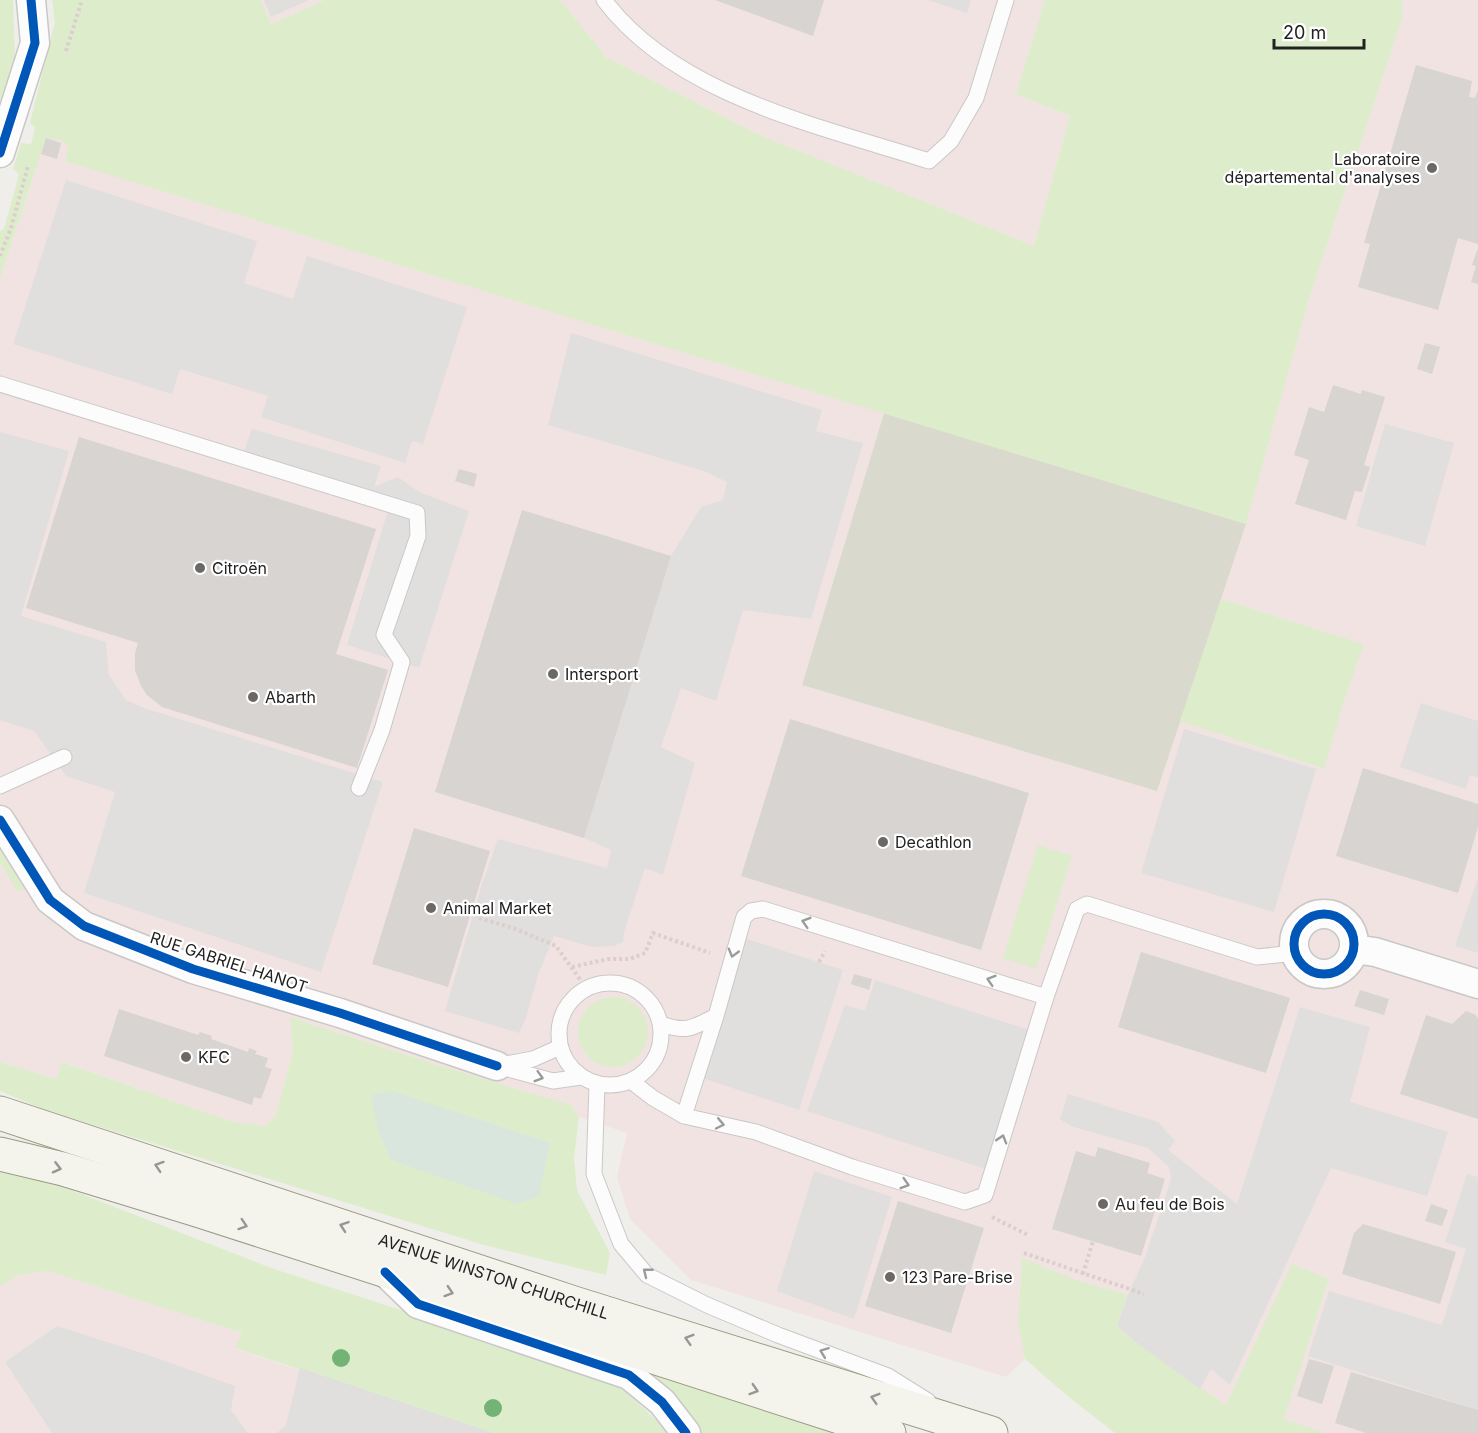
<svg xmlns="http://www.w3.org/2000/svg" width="1478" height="1433" font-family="Inter,sans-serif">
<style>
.commercial{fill:#f1e3e1}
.construction{fill:#d9d9cd}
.grass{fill:#ddeccb}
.wetland{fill:#d9e6de}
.parking{fill:#e0dfde}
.building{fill:#d7d4d2}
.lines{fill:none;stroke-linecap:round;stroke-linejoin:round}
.lane-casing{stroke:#c9c8c7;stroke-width:17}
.street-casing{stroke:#c9c8c7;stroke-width:31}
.secondary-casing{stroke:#999a82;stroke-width:35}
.path{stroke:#dccecd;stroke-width:4;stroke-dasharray:3 3;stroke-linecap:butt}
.lane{stroke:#fdfcfc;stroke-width:15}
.street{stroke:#fdfcfc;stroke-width:28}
.secondary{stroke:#f4f4ed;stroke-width:33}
.cycleway-casing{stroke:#fff;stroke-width:13}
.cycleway{stroke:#0057b8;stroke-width:9}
.tree{fill:#73b476}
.oneway{stroke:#9a9a9a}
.oneway2{stroke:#969692}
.poi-dot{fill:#6a6968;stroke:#fff;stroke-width:2}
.labels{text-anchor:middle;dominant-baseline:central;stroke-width:4.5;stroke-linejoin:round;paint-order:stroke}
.poi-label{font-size:16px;fill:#222;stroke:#fff;text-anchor:start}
.street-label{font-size:16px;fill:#222;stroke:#fff}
</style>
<rect width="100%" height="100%" fill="#f0eeeb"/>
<path class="commercial" d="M261,0H325L271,24Z
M560,0H1045L1016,94L1070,116L1034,246L762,136L607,58Z
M1402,0H1478V1433H1327L1284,1419L1329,1279L1292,1265L1226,1405L1200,1389L1127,1295L1076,1280L1022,1259L1018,1321L1025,1359L1006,1377L691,1280L630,1219L617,1177L627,1133L579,1117L570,1105L437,1065L291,1017L293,1051L276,1115L265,1126L230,1121L63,1062L56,1079L0,1062V279L46,138L64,141L68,147L66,161L538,308L884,413L802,685L1157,790L1180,721L1323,769L1342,707L1364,644L1221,599L1246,524L1307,305L1402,18Z
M48,1271L242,1333L236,1349L493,1433H0V1286L19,1275Z"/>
<path class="construction" d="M884,413L1246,524L1157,791L802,685Z"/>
<path class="grass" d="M0,0H13L15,57L0,102Z
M52,0H261L271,24L325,0H560L607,58L762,136L1034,246L1070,116L1016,94L1045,0H1402V18L1307,305L1246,524L538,308L65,161L68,147L64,141L46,138L0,279V231L4,229L19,174L13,169L21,143L31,144L35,127L30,123L55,22Z
M1221,599L1364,644L1342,707L1324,769L1180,721Z
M1038,845L1072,856L1036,969L1003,958Z
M0,848L25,889L18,892L0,863Z
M578 1032a35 35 0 1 1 70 0a35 35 0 1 1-70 0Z
M290,1017L437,1065L571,1105L579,1117L574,1158L577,1190L610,1253L606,1275L484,1245L45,1110L0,1091V1062L56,1079L62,1062L230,1121L265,1126L276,1115L293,1051Z
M0,1168L30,1174L274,1269L611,1378L670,1433H493L235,1348L242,1333L48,1271L19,1275L0,1286Z
M1022,1258L1076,1280L1128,1295L1117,1326L1138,1344L1226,1405L1292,1264L1329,1279L1284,1419L1327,1433H1115L1070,1398L1025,1359L1018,1321Z
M641,1368L846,1433H694Z"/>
<path class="wetland" d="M392,1091L550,1143L539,1196L517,1204L391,1160L378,1130L371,1095Z"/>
<path class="parking" d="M264,0H309L271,17Z
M928,0H971L967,13Z
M66,180L257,241L244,283L293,299L307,256L467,307L423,444L412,441L405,463L261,417L268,396L180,369L172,394L13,344Z
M571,333L822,410L816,431L863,443L811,619L743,610L716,701L681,688L661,747L695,763L663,875L645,868L624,932L623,942L614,946L592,947L554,936L538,975L526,1018L519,1033L445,1011L482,884L498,839L607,868L611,850L584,838L671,556L701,507L723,500L727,482L704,471L548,425Z
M1385,424L1454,443L1425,546L1356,526Z
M252,429L381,466L374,487L398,477L419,492L469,511L419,668L347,645L390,504L241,459Z
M0,432L69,451L21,616L106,642L109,675L126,700L147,709L383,782L321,972L84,893L115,792L66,776L34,731L0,720Z
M1421,703L1478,721V778L1470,775L1466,789L1400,767Z
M1184,729L1316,769L1274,912L1141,873Z
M1477,880H1478V953L1455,946Z
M738,936L843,970L799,1110L696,1076Z
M875,980L1035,1032L992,1171L807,1111L845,1005L865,1011Z
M1300,1007L1370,1027L1350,1102L1448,1132L1427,1196L1331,1168L1230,1385L1211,1369L1200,1389L1138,1344L1117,1326L1128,1295L1145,1257L1171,1179L1169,1167L1148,1148L1070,1126L1060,1119L1068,1094L1158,1122L1175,1141L1168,1150L1237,1204Z
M814,1171L892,1197L854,1319L777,1291Z
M1467,1174L1478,1177V1410L1308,1356L1329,1291L1442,1325L1466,1249L1445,1242Z
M57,1326L151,1356L235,1386L231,1410L248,1433H52L5,1362Z
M300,1368L476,1427L493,1433H277L286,1425Z"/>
<path class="building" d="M715,0H824L813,36Z
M1416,65L1472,81L1469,97L1475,98L1478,90V244L1458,238L1438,310L1358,287L1370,244L1364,243Z
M46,138L61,143L57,159L41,154Z
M1478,248V284L1471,282L1476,266L1472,265Z
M1425,343L1440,347L1432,374L1417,369Z
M1333,385L1361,394L1362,390L1385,397L1364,465L1370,467L1362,492L1355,491L1346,520L1295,504L1309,460L1294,455L1309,407L1324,412Z
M79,437L376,529L336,654L388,670L357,768L162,707L147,695L141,686L135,670V653L138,643L26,608Z
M459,469L477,474L474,487L455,481Z
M522,510L671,556L584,838L435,792Z
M790,719L1029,793L981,950L741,876Z
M1363,768L1478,804V827L1458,893L1336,856Z
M414,828L490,851L448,987L372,964Z
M1141,952L1290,998L1266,1073L1118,1027Z
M854,974L872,979L869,990L851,984Z
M1360,990L1389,999L1384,1015L1354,1006Z
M119,1009L198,1035L200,1032L212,1036L211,1039L248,1052L249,1048L257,1051L255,1054L268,1058L265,1067L272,1069L261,1099L254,1097L252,1105L104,1056Z
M1466,1011L1476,1015L1478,1019V1119L1400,1094L1426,1015L1452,1024Z
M1098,1147L1150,1163L1147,1173L1165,1179L1141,1256L1052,1229L1076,1151L1095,1157Z
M898,1201L984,1228L951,1333L865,1306Z
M1431,1204L1448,1210L1442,1226L1425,1221Z
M1363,1224L1456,1252L1440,1304L1342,1274L1354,1233Z
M1309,1359L1334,1366L1322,1404L1297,1396Z
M1351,1372L1478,1410V1433H1366L1335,1423Z"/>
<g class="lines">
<defs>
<path id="lane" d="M604,0C676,96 820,126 929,161L951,141L976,98L1006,0
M0,384L417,513L418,536L384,635L402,662L382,730L359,788
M0,786L64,757
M559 1034a51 51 0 1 1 102 0a51 51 0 1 1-102 0Z
M661,1024C687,1033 692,1028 716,1016L744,917L751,911L763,909L1046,997
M500,1065L533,1059L560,1047
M497,1066L553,1081L581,1077
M631,1081L653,1098L684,1116L756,1132L852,1167L965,1202L985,1195L1046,997L1077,909L1087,904L1257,957L1295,953
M597,1084L594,1174L621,1244L647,1275L707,1305L778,1335L888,1376L928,1401
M684,1116L716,1016"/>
<path id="street" d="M0,153L35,43L31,0
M0,820L50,900L84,926L193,969L340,1013L497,1066
M1294 944a30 30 0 1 1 60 0a30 30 0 1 1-60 0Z
M1354,949L1375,952L1478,984
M385,1272L418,1304L629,1375L662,1402L686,1433"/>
<g id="secondary">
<path id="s1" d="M0,1113L574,1303L991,1433"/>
<path d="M0,1154L63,1169L197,1210L889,1433"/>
</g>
</defs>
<use href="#lane" class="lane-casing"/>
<use href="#street" class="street-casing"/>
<use href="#secondary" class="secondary-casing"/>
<path class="path" d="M66,51L82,0
M0,256L11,228L28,166
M479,918L513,928L556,946L586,988
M819,962L825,951
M572,967L608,959H630L645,953L653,933L710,953
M992,1217L1028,1235
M1024,1253L1144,1294
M1083,1274L1093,1241"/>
<use href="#lane" class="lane"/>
<use href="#street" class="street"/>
<use href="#secondary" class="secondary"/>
<defs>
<path id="cycleway" d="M0,153L35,43L31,0
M0,820L50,900L84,926L193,969L340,1013L497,1066
M1294 944a30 30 0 1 1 60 0a30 30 0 1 1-60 0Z
M385,1272L418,1304L629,1375L662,1402L686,1433"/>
</defs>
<use href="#cycleway" class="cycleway-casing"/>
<use href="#cycleway" class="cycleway"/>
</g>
<g class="tree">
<circle cx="341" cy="1358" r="9"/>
<circle cx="493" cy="1408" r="9"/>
</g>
<defs><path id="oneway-chevron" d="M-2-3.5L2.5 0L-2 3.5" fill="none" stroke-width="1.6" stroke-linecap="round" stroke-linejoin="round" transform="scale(1.5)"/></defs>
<g class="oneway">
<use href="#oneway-chevron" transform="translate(806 922) rotate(-163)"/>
<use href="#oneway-chevron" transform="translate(733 953) rotate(106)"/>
<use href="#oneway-chevron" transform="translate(991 980) rotate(-163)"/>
<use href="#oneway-chevron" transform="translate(539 1077) rotate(16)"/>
<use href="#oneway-chevron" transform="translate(720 1124) rotate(12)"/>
<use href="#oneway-chevron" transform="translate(1002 1139) rotate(-73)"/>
<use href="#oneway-chevron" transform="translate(905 1184) rotate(17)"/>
<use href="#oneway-chevron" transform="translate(647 1272) rotate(-141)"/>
<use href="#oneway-chevron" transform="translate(824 1352) rotate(-159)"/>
</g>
<g class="oneway2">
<use href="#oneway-chevron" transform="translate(159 1166) rotate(-162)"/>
<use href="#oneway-chevron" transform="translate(57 1168) rotate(14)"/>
<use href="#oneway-chevron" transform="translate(243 1225) rotate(18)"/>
<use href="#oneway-chevron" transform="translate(344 1226) rotate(-161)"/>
<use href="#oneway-chevron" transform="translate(449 1292) rotate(18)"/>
<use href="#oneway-chevron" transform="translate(689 1339) rotate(-163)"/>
<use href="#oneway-chevron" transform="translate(754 1390) rotate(18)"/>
<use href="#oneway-chevron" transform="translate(875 1398) rotate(-163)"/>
</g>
<g class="poi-dot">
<circle cx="1432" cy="168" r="6"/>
<circle cx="200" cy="568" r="6"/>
<circle cx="553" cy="674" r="6"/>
<circle cx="253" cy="697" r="6"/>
<circle cx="883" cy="842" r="6"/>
<circle cx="431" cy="908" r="6"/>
<circle cx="186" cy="1057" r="6"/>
<circle cx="1103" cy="1204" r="6"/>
<circle cx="890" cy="1277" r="6"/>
</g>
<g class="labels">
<g class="poi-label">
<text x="1420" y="159" text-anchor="end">Laboratoire<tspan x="1420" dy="18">départemental d'analyses</tspan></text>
<text x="212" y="568">Citroën</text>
<text x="565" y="674">Intersport</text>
<text x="265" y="697">Abarth</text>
<text x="895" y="842">Decathlon</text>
<text x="443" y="908">Animal Market</text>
<text x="198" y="1057">KFC</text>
<text x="1115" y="1204">Au feu de Bois</text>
<text x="902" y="1277">123 Pare-Brise</text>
</g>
<g class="street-label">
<text transform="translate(229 962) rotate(18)">RUE GABRIEL HANOT</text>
<text stroke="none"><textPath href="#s1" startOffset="520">AVENUE WINSTON CHURCHILL</textPath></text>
</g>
</g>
<path d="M1274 39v9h90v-9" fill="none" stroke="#222222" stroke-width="3"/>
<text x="1283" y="39" font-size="18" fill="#222222" stroke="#ffffff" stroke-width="4.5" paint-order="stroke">20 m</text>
</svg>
